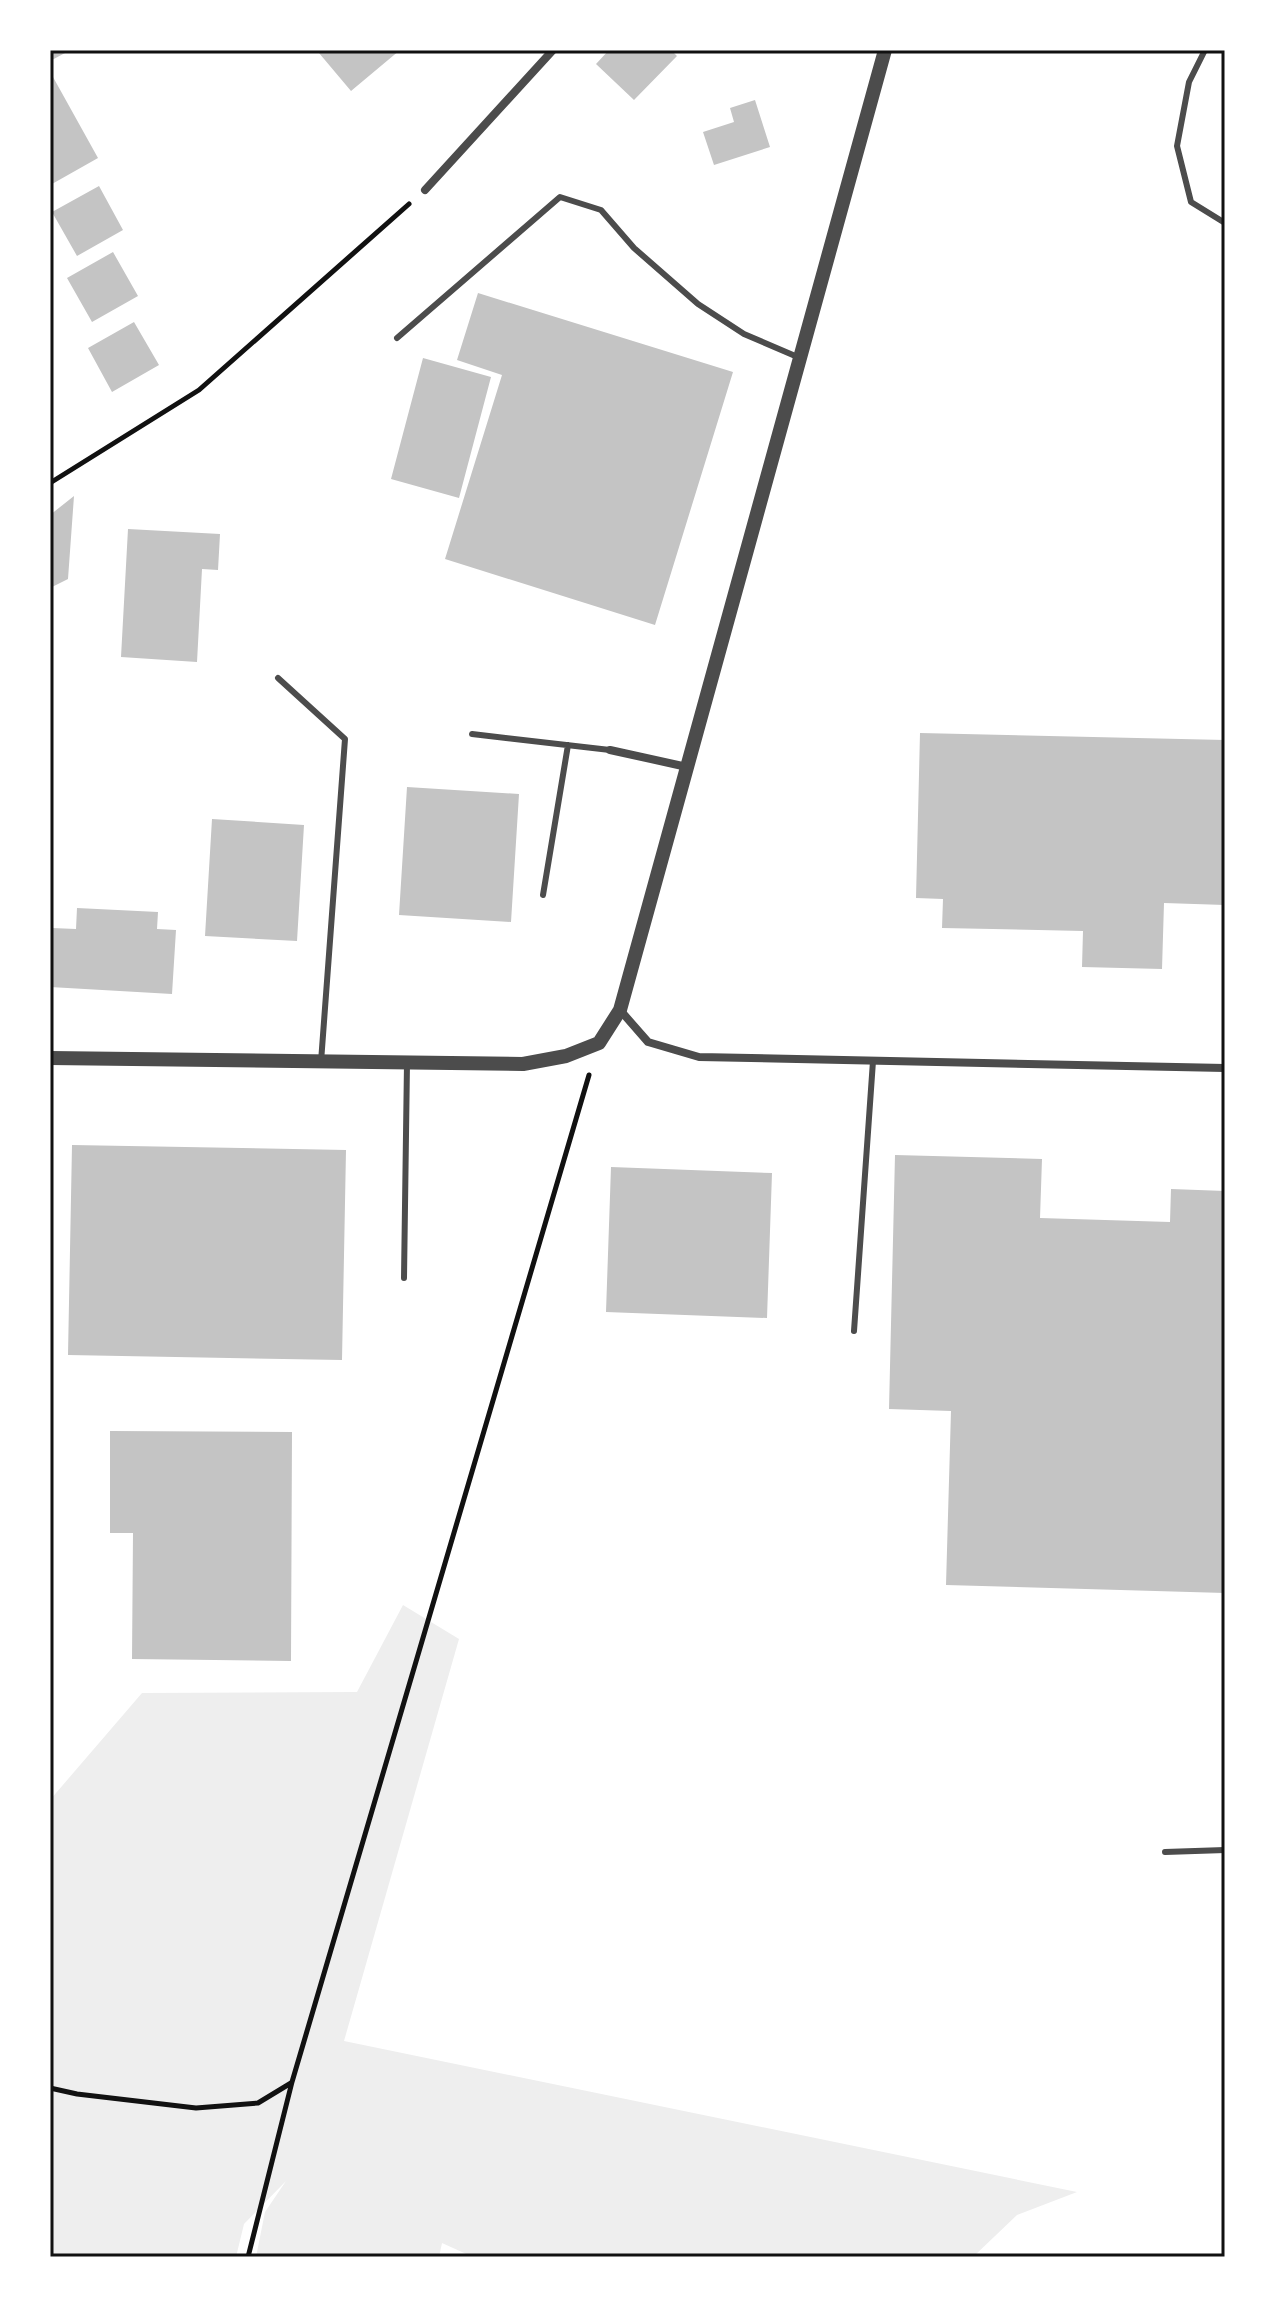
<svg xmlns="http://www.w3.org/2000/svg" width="1275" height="2307" font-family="Poppins,sans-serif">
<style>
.green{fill:#eee}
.building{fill:#c4c4c4}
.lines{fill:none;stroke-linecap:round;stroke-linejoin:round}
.path{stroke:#111;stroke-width:5}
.service{stroke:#4c4c4c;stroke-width:6}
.minor{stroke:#4c4c4c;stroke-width:8}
.tertiary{stroke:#4c4c4c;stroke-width:14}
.neatline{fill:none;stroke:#111;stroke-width:3}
</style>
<rect width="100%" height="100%" fill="#fff"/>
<path class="green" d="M403,1605L459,1639L344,2041L1077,2192L1017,2215L973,2257H473L442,2243L439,2257H256L265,2212L286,2181L244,2224L236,2257H50V1800L142,1693L357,1692Z"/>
<path class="building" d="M50,50H63L65,53L50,61Z
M323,50H400L351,91L319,53Z
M609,50H671L677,56L634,100L596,64Z
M53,77L98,158L52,184L50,79Z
M755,100L770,147L714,165L703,132L734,122L730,108Z
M99,186L123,230L77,256L52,212Z
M113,252L138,296L92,322L67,278Z
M478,293L733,372L655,625L445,559L502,375L457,360Z
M134,322L159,365L112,392L88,348Z
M423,358L491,377L459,498L391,479Z
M74,496L68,579L50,588V515Z
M128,529L220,534L218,570L202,569L197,662L121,657Z
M920,733L1225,740V905L1164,903L1162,969L1082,967L1083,931L942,928L943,899L916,898Z
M407,787L519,794L511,922L399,915Z
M212,819L304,825L297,941L205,936Z
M77,908L158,912L157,929L176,930L172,994L50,987L52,928L76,929Z
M72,1145L346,1150L342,1360L68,1355Z
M895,1155L1042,1159L1040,1218L1170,1222L1171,1189L1225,1191V1593L946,1585L951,1411L889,1409Z
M611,1167L772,1173L767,1318L606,1312Z
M110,1431L292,1432L291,1661L132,1659L133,1533H110Z"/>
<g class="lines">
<path class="path" d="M50,483L199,390L409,204
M50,2088L77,2094L196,2108L258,2103L291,2083
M248,2257L292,2082L589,1075"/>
<path class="service" d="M1205,50L1189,82L1177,146L1191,202L1225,223
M397,338L560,197L601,210L634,248L698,304L744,334L800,358
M278,678L345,739L321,1062
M472,734L610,750
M543,895L568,745
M404,1278L407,1063
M854,1331L873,1061
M1165,1852L1225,1850"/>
<path class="minor" d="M425,190L553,50
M610,750L687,767
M620,1010L648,1042L699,1057L1225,1068"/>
<path class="tertiary" d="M50,1058L523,1064L566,1056L599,1043L620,1010L885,50"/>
</g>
<rect width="1275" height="2307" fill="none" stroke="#ffffff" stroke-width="104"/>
<rect x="52" y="52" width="1171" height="2203" class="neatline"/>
</svg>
